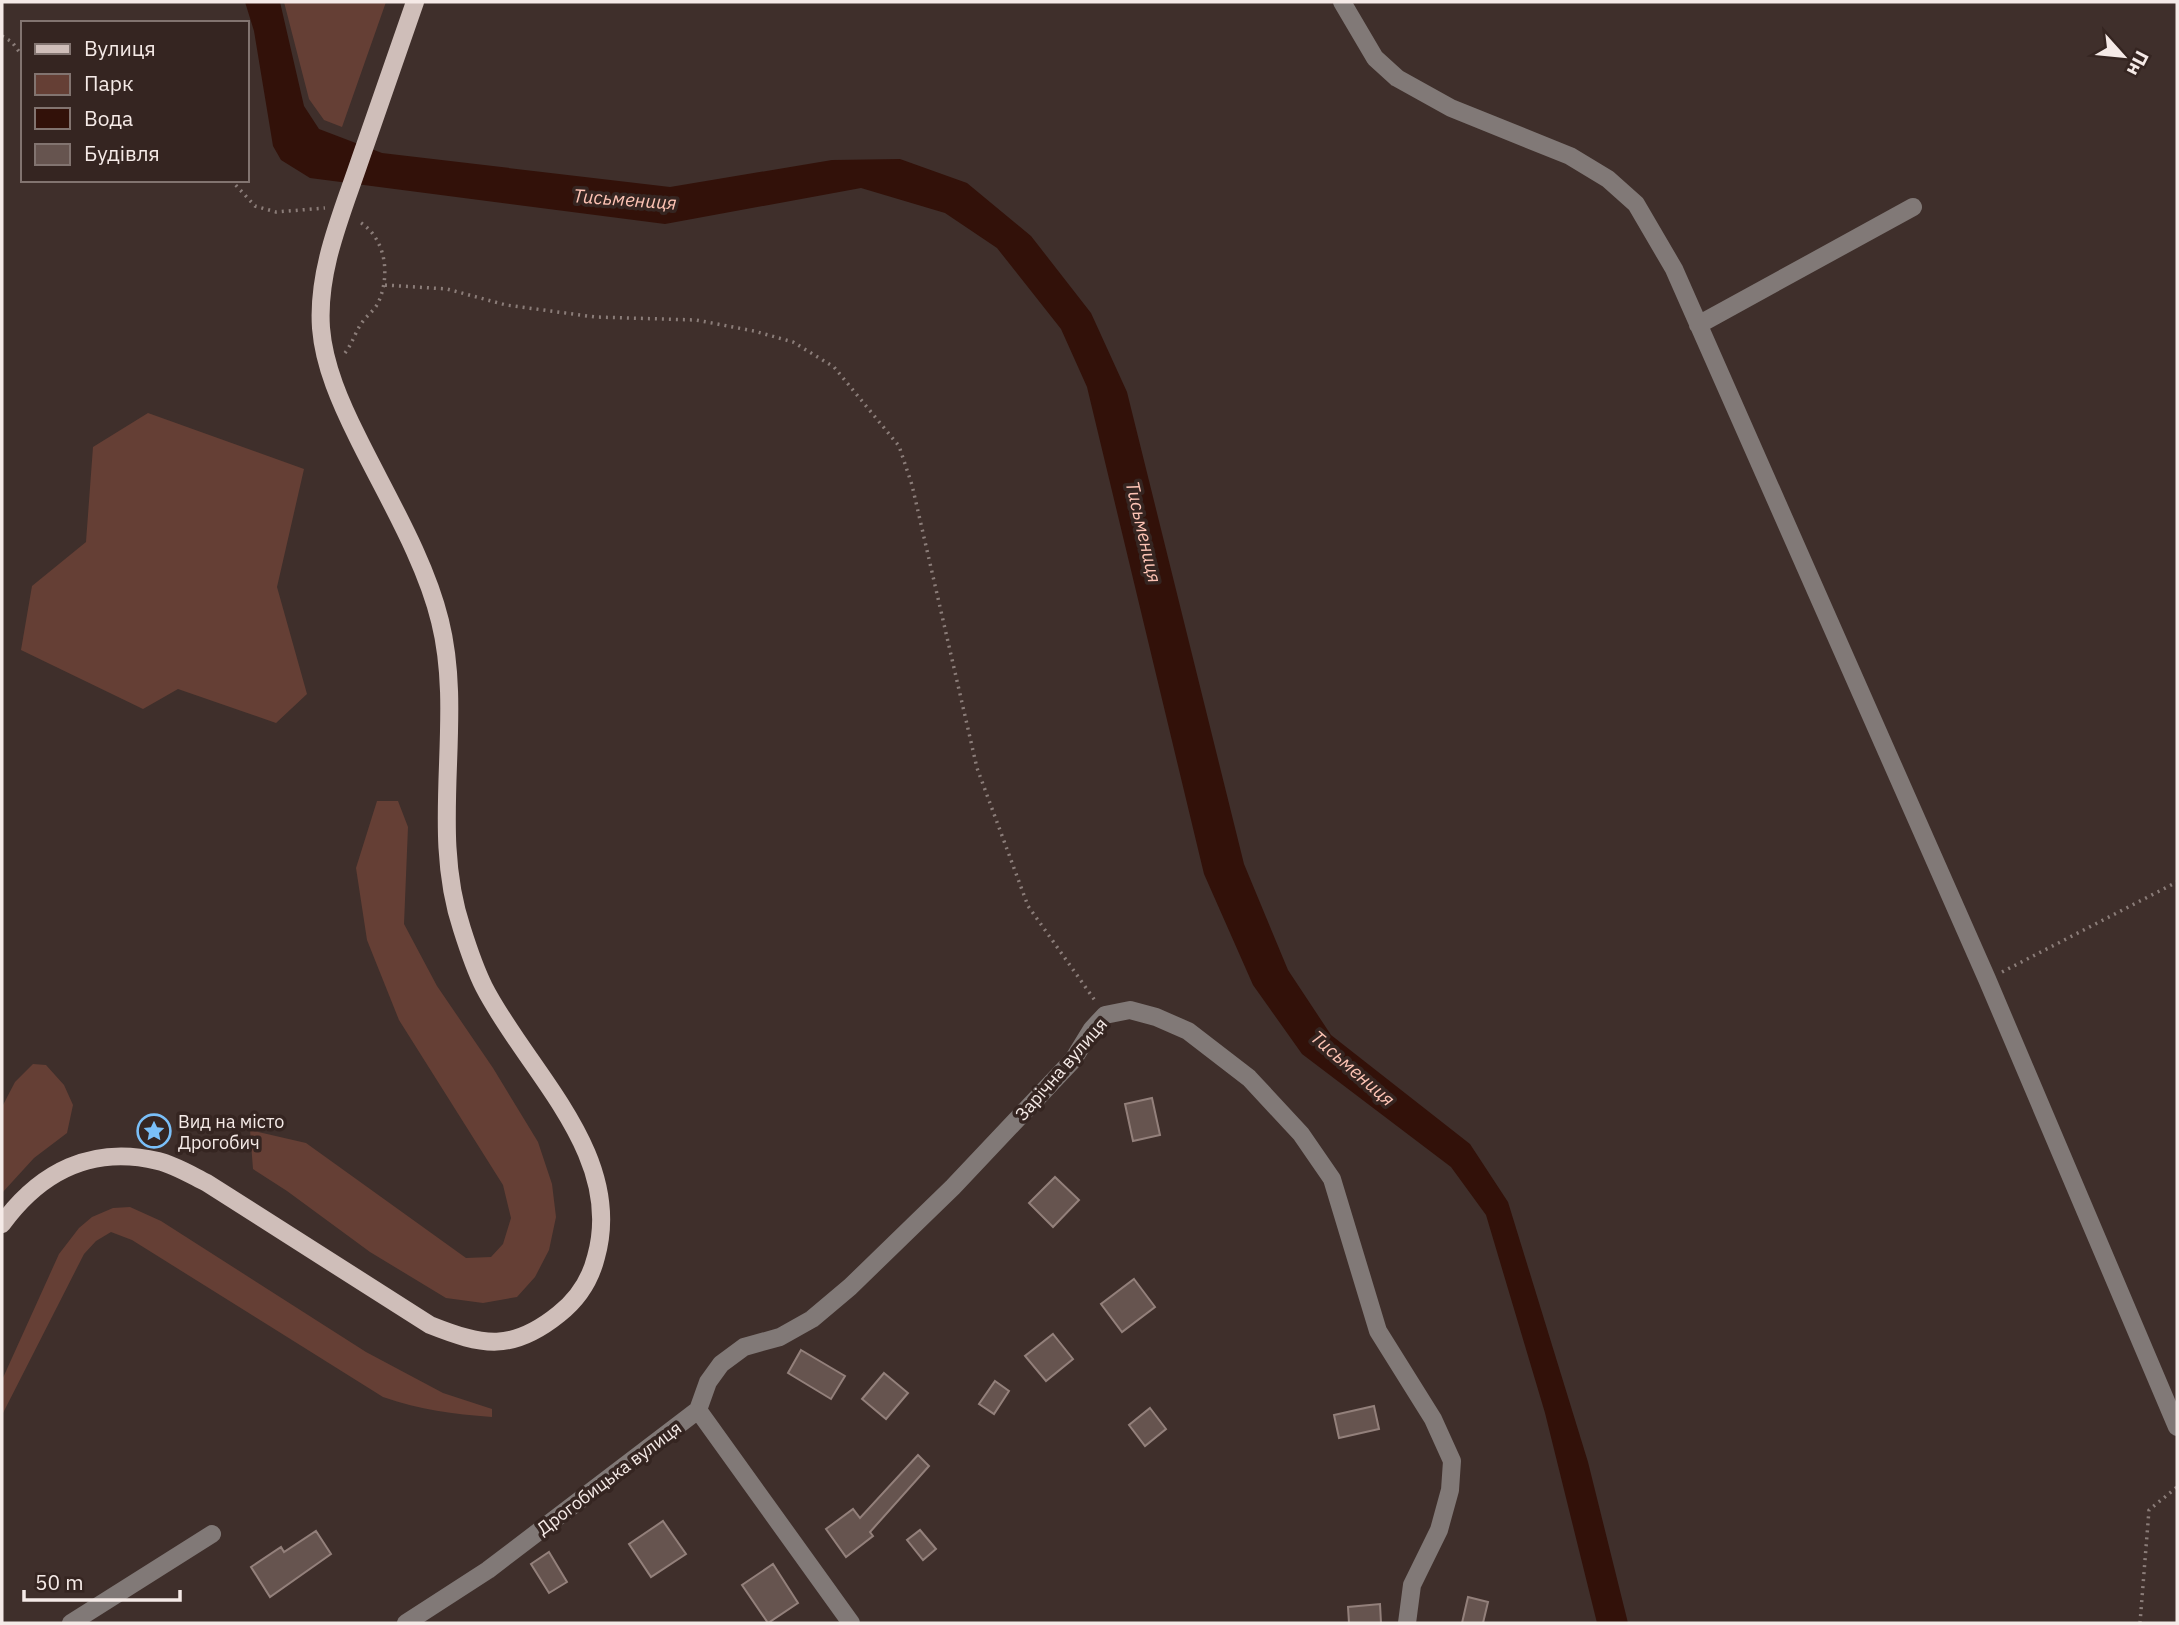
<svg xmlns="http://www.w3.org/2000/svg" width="2179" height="1625" font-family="'IBM Plex Sans',sans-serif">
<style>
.green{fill:#653f35}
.water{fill:#321109}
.building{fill:#66544f;stroke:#93807b;stroke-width:2}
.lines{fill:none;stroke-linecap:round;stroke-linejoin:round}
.path{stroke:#8b7d79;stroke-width:3.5;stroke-dasharray:2 5;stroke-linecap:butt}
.minor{stroke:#817977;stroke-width:18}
.major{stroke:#cfbeb9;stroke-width:18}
.labels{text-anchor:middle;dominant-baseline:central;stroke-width:7;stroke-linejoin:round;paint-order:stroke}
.street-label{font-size:18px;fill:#f5eae7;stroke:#352521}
.poi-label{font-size:18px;fill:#f5eae7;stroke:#352521;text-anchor:start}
.water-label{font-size:19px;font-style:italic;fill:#fdc3b4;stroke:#352521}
</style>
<rect width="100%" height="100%" fill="#3f2f2b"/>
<path class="green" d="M284,2H386L342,127L324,120L309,99Z
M148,413L304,469L277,587L307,694L276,723L178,689L143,709L21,650L32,586L86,542L93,447Z
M377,801H398L408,827L404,924L437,986L493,1068L538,1142L552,1184L556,1217L549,1250L535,1277L517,1297L483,1303L446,1298L370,1252L287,1191L253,1169L250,1130L306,1143L466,1258L491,1257L503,1244L511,1218L503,1185L399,1020L367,940L356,868Z
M33,1064L46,1065L64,1085L73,1105L67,1133L34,1158L2,1193V1107L15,1082Z
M130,1207L161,1221L366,1352L443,1393L492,1409V1417C452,1414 421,1410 383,1397L132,1240L111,1232L96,1241L84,1254L2,1415V1380L59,1254L79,1228L92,1217L113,1208Z"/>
<path class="water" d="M245,2H280L304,106L319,129L382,153L670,187L832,160L900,159L967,183L1031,236L1091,313L1127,392L1244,864L1288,970L1331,1035L1470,1144L1508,1202L1588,1462L1628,1623H1597L1545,1413L1486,1215L1451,1167L1302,1054L1253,985L1204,874L1087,387L1061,329L997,248L945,213L861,188L665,224L310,178L281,160L273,146L254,31Z"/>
<path class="building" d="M1152,1098L1160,1135L1133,1141L1125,1104Z
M1055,1177L1079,1200L1053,1227L1029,1203Z
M1134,1279L1155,1307L1122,1332L1101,1304Z
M1053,1334L1073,1359L1046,1381L1025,1356Z
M801,1350L845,1376L831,1399L788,1373Z
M884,1373L908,1393L886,1419L862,1399Z
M995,1381L1009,1391L994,1414L979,1404Z
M1374,1406L1379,1429L1339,1438L1334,1415Z
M1150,1408L1166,1429L1145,1446L1129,1425Z
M918,1455L929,1466L870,1532L873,1536L846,1557L826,1529L853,1509L860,1518Z
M663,1521L686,1554L651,1577L629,1544Z
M920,1530L936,1549L923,1560L907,1540Z
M316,1531L331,1554L270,1597L251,1567L281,1547L284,1552Z
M549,1552L567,1582L549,1593L531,1564Z
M773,1564L798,1603L768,1623L742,1585Z
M1468,1597L1488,1602L1483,1623H1462Z
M1380,1604L1381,1623H1349L1348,1607Z"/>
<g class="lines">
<path class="path" d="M2,36L12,42L23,57
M231,180L255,206L276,212L325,208
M385,285L447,289L506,305L595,317L696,320L754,331L793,342L834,367L899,446L912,485L977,768L1028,906L1096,1002
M345,353C352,344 355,333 361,324C366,316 374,311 378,303C391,275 386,237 358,221
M2002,972L2177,882
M2140,1623L2149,1510L2177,1487"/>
<path class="minor" d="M1342,2L1375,58L1397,78L1451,108L1570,156L1608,179L1636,204L1674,269L1987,979L2177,1427
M1698,325L1913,207
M698,1410L708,1382L721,1364L744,1347L780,1337L812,1319L850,1287L953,1187L1073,1060L1092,1029L1105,1015L1130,1010L1156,1017L1188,1031L1249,1078L1301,1134L1332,1179L1378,1331L1433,1419L1452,1461L1450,1490L1439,1530L1412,1585L1407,1623
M71,1623L212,1534
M406,1623L488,1570L698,1410L851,1623"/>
<path class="major" d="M2,1224C40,1172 92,1145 158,1161C175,1165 191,1175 207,1183L430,1325C483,1346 512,1352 559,1314C578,1299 590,1281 596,1257C625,1154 527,1071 484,987C475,969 468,948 462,929C428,828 465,721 440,621C425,559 386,495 358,438C341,404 324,366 321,328C317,271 341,216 359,163C378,109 396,56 415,2"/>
</g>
<defs>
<symbol id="sight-ring" viewBox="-11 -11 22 22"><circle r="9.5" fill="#352521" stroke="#7abff8" stroke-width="1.5"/><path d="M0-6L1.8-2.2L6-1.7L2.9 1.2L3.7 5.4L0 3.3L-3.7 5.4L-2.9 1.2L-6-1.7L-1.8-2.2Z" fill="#7abff8"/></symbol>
</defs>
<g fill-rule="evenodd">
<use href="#sight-ring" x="135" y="1112" width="38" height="38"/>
</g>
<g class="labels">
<g class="street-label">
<text transform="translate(1061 1069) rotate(-49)">Зарічна вулиця</text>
<text transform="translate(609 1478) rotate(-37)">Дрогобицька вулиця</text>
</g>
<g class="poi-label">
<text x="178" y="1121">Вид на місто<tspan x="178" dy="21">Дрогобич</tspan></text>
</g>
<g class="water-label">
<text transform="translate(625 199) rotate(4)">Тисьмениця</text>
<text transform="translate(1144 532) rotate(77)">Тисьмениця</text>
<text transform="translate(1353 1068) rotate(41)">Тисьмениця</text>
</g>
</g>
<rect width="2179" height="1625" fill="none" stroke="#f5eae7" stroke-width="7"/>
<rect x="21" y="21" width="228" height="161" fill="#352521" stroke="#827470" stroke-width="2"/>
<rect x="35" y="44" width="35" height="10" fill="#cfbeb9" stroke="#827470" stroke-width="2"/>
<text x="84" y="56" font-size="21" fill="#f5eae7">Вулиця</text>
<rect x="35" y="74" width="35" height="21" fill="#653f35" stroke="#827470" stroke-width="2"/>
<text x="84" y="91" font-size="21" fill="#f5eae7">Парк</text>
<rect x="35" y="108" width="35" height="21" fill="#321109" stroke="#827470" stroke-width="2"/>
<text x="84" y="126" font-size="21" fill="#f5eae7">Вода</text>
<rect x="35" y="144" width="35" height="21" fill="#66544f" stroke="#827470" stroke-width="2"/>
<text x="84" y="161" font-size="21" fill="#f5eae7">Будівля</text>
<g transform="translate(2123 56) rotate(117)" stroke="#352521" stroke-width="5" paint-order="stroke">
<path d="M0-5L12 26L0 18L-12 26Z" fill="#f5eae7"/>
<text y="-10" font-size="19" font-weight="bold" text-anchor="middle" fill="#f5eae7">Пн</text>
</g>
<path d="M24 1590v10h156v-10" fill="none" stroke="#f5eae7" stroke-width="3.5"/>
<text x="35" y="1590" font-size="21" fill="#f5eae7" stroke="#352521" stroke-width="5" paint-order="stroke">50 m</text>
</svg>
